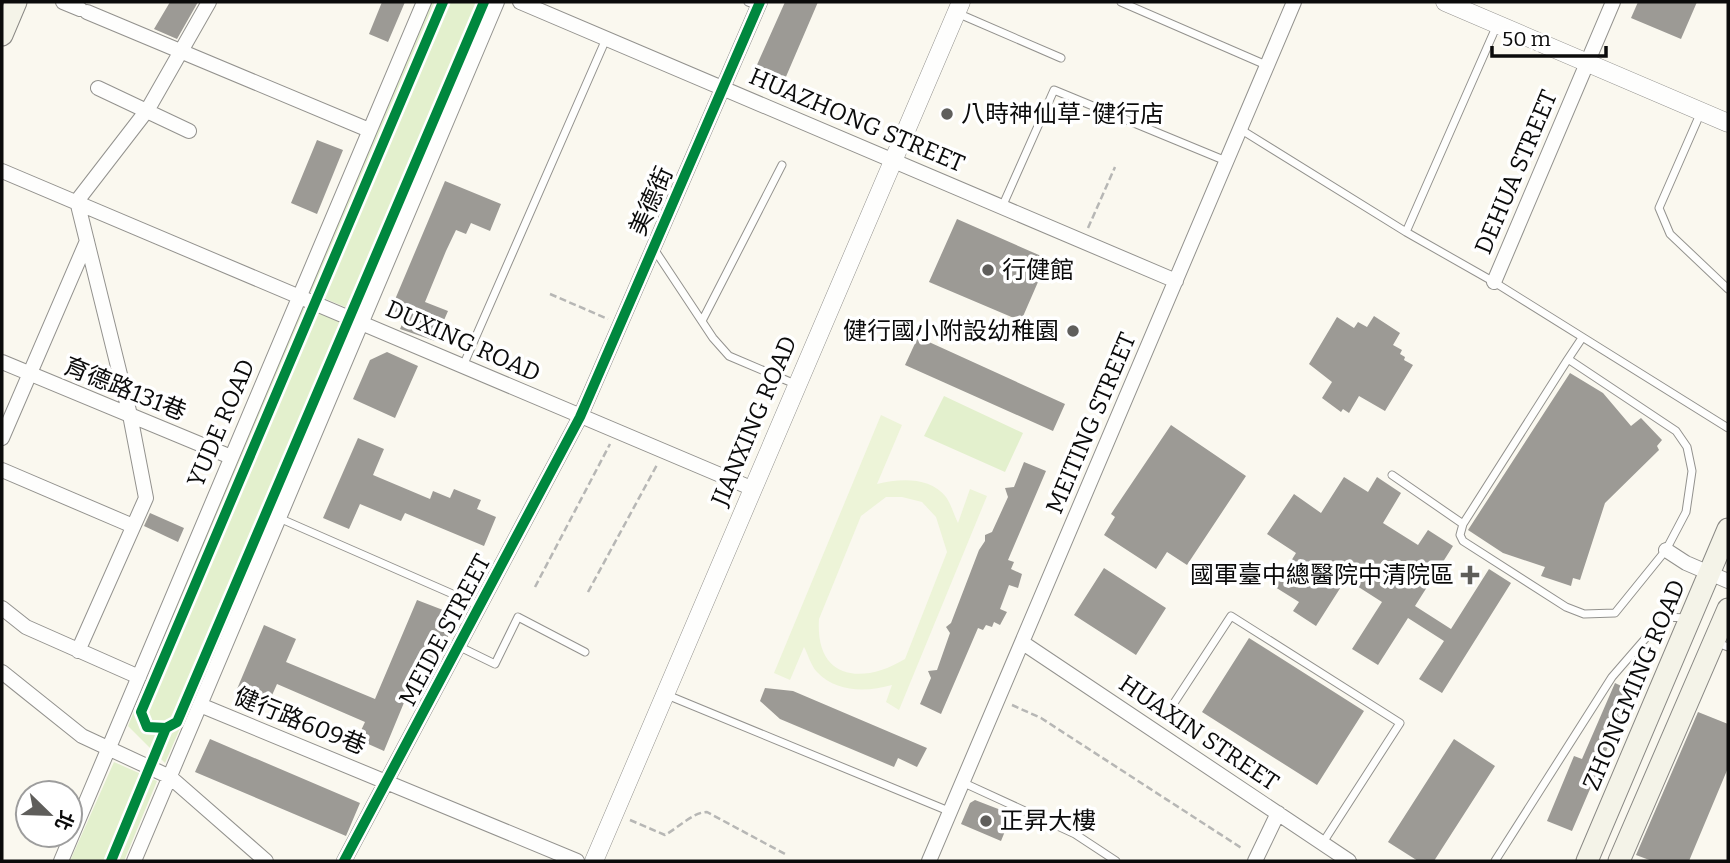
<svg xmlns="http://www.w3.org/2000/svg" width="1730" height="863" font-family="Bitter,'Noto Sans TC',serif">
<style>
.green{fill:#e3f0cd}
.pitch{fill:#edf4d8;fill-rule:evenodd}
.building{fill:#9c9a95}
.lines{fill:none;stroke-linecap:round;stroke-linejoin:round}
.service-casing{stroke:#93928e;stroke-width:9}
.minor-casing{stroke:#93928e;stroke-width:16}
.tertiary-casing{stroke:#93928e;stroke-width:19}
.secondary-casing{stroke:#898884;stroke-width:23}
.path{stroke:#b7b7b5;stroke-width:2.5;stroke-dasharray:7 3.5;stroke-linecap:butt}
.service{stroke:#fefefd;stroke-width:7}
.minor{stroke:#fefefd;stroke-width:14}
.tertiary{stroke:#fefefd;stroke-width:18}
.secondary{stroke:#f4f3e8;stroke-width:21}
.cycleway-casing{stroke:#fff;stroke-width:15}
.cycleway{stroke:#00873e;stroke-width:10}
.poi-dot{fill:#5f5e5b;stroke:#fff;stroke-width:2.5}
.labels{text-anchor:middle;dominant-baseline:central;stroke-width:7;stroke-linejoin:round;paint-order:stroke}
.poi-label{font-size:24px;fill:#0b0b0b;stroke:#fff;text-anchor:start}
.street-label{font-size:24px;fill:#0b0b0b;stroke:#fff}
</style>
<rect width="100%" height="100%" fill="#faf8ef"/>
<path class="green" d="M429,2H492L359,313L307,291Z
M302,303L355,325L165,763L128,726Z
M944,396L1023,433L1005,472L924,436Z
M114,762L157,781L124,861H70Z"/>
<path class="pitch" d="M881,415L902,425L877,484C899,479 929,476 946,497C951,504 954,515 958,523L970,489L987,496L899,710L886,702L892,685C867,692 837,693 817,672C811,666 808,654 804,647L790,680L774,673ZM886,497H902L922,502L936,517L947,552L905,659C862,685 815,680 819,619L861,516Z"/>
<path class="building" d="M170,2H198L177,39L154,29Z
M382,2H405L388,42L369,34Z
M785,2H818L785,79L756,67Z
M1638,2H1697L1681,39L1631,18Z
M317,140L343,150L317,214L291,203Z
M445,181L501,204L490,231L471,223L466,234L456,230L446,251L425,302L448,311L435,341L400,329L405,318L391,309Z
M957,219L1048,259L1021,321L929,282Z
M1374,316L1400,333L1393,345L1402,350L1400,354L1405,357L1404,360L1413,365L1385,411L1359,396L1349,413L1343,409L1341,412L1322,398L1332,382L1309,364L1337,317L1354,328L1358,322L1367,327Z
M918,337L1065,404L1053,431L905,365Z
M387,352L418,366L395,418L353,399L370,360Z
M1570,373L1603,393L1631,426L1641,418L1662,440L1657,446L1659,450L1605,503L1580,580L1573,578L1571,586L1541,576L1545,567L1503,553L1468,530Z
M1171,425L1246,476L1187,565L1167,552L1156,569L1104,535L1115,517L1111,514Z
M358,438L384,449L373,475L430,499L433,491L450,498L454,489L481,500L477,509L496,517L484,546L405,513L401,521L360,504L349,529L323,518Z
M1024,462L1046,471L1008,560L1014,562L1011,569L1022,574L1018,588L1009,585L1000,609L1007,612L1000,625L994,622L992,627L986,625L983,630L978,628L941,714L920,704L931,678L928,671L937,670L950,633L946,627L951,623L979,550L985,541V535L992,532L1008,497L1005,488L1014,487Z
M1344,477L1368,492L1377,477L1401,493L1383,523L1418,545L1428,530L1453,546L1415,606L1451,629L1489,569L1511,583L1442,693L1419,679L1444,641L1408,618L1378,665L1352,649L1382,602L1346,579L1316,626L1293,611L1299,602L1275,587L1296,553L1267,534L1294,494L1321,513Z
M150,513L184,528L178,542L144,526Z
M1104,568L1166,608L1136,655L1074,615Z
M417,600L443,610L435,628L449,634L436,665L422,659L384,751L357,739L365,722L277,684L269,702L237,689L264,625L296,639L286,662L375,699Z
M1249,638L1364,711L1317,785L1202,712Z
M1615,683L1632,691L1572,831L1547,821L1574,756L1582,759Z
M765,688L793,691L927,748L917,767L898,758L894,767L780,719L760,701Z
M1698,712L1728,724V768L1689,861H1652L1636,855Z
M210,739L360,803L346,836L195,772Z
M1454,739L1495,766L1434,861H1418L1388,842Z
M975,800L1006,812L1005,816L1010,819L1001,841L961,824L970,803Z"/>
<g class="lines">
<defs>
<path id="service" d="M748,2L758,6
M1121,2L1266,65
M957,13L1061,58
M1701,112L1659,208L1670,234L1728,289
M1240,129L1406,232L1497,25
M1002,207L1054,90L1226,161
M1406,232L1494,282L1728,428
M654,249L713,338L729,356L795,384
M702,321L782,165
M1568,359L1463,524L1460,535L1463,541L1566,607L1584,614L1615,613L1666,550L1686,512L1692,471L1687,447L1676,431L1568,359L1582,338
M463,366L606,39
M1392,475L1463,524
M279,518L480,606
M1715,642L1728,647
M460,647L495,664L518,617L585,652
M667,695L951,812
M1174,703L1231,616L1400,723L1322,844
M964,783L1075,834L1116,861
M1495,861L1612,677L1664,617L1687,618"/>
<path id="minor" d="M63,2L80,9
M520,2L1176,281
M87,12L369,130
M98,88L189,131
M2,171L751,488
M1494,282L1613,2
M2,362L231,457
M2,438L87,241
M2,470L133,526
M1666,550L1686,563L1728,581
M2,608L26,627L139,677
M1023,643L1349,861
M78,651L146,498L130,415L77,201L148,109L209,2
M2,672L82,736L170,777L266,861
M200,705L577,861
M61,861L424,2
M134,861L497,2
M344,861L580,417L760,2
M929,861L1294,2
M1255,861L1278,813"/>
<path id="tertiary" d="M1445,2L1728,123
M594,861L961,2"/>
<path id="secondary" d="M2,35L16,2
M1587,861L1728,529
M1619,861L1728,609"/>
</defs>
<use href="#service" class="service-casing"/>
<use href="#minor" class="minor-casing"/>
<use href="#tertiary" class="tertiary-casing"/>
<use href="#secondary" class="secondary-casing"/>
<path class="path" d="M1088,228L1115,167
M550,294L608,319
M535,587L610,444
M588,592L658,463
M1012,705L1041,718L1243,849
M630,820L665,835C678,828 693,812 707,812L785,854"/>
<use href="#service" class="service"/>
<use href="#minor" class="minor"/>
<use href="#tertiary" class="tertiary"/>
<use href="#secondary" class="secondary"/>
<defs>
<path id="cycleway" d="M443,2L141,712L147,727L166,728L177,722L484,2
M111,861L166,728
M344,861L580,417L760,2"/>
</defs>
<use href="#cycleway" class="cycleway-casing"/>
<use href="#cycleway" class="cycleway"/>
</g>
<g class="poi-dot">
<circle cx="947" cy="114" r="7"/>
<circle cx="988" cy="270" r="7"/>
<circle cx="1073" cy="331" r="7"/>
<path d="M1466.5 564.5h7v7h7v7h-7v7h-7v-7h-7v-7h7z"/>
<circle cx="986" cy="821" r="7"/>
</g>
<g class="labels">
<g class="poi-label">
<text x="961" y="114">八時神仙草-健行店</text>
<text x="1002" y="270">行健館</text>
<text x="1059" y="331" text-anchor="end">健行國小附設幼稚園</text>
<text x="1454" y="575" text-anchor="end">國軍臺中總醫院中清院區</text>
<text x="1000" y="821">正昇大樓</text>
</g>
<g class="street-label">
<text transform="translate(857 120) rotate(23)">HUAZHONG STREET</text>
<text transform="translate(1516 172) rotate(-67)">DEHUA STREET</text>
<text transform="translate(651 201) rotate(-66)">美德街</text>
<text transform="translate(463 341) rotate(24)">DUXING ROAD</text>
<text transform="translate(125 389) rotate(22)">育德路131巷</text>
<text transform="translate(754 421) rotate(-67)">JIANXING ROAD</text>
<text transform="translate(221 423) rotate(-67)">YUDE ROAD</text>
<text transform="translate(1091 423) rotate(-67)">MEITING STREET</text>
<text transform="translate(445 630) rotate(-62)">MEIDE STREET</text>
<text transform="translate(1634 685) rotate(-67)">ZHONGMING ROAD</text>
<text transform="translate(300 721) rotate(22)">健行路609巷</text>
<text transform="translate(1199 733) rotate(34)">HUAXIN STREET</text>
</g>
</g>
<rect width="1730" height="863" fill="none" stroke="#0b0b0b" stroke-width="7"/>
<g transform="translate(49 814) rotate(113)"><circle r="33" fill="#ffffff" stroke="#9d9d9d" stroke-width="2"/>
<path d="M0-5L12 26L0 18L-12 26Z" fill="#5f5e5b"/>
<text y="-10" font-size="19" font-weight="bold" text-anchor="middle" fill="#0b0b0b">北</text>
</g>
<path d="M1492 46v10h114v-10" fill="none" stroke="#0b0b0b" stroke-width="3.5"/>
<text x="1502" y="46" font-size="21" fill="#0b0b0b" stroke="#ffffff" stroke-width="5" paint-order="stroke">50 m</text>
</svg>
